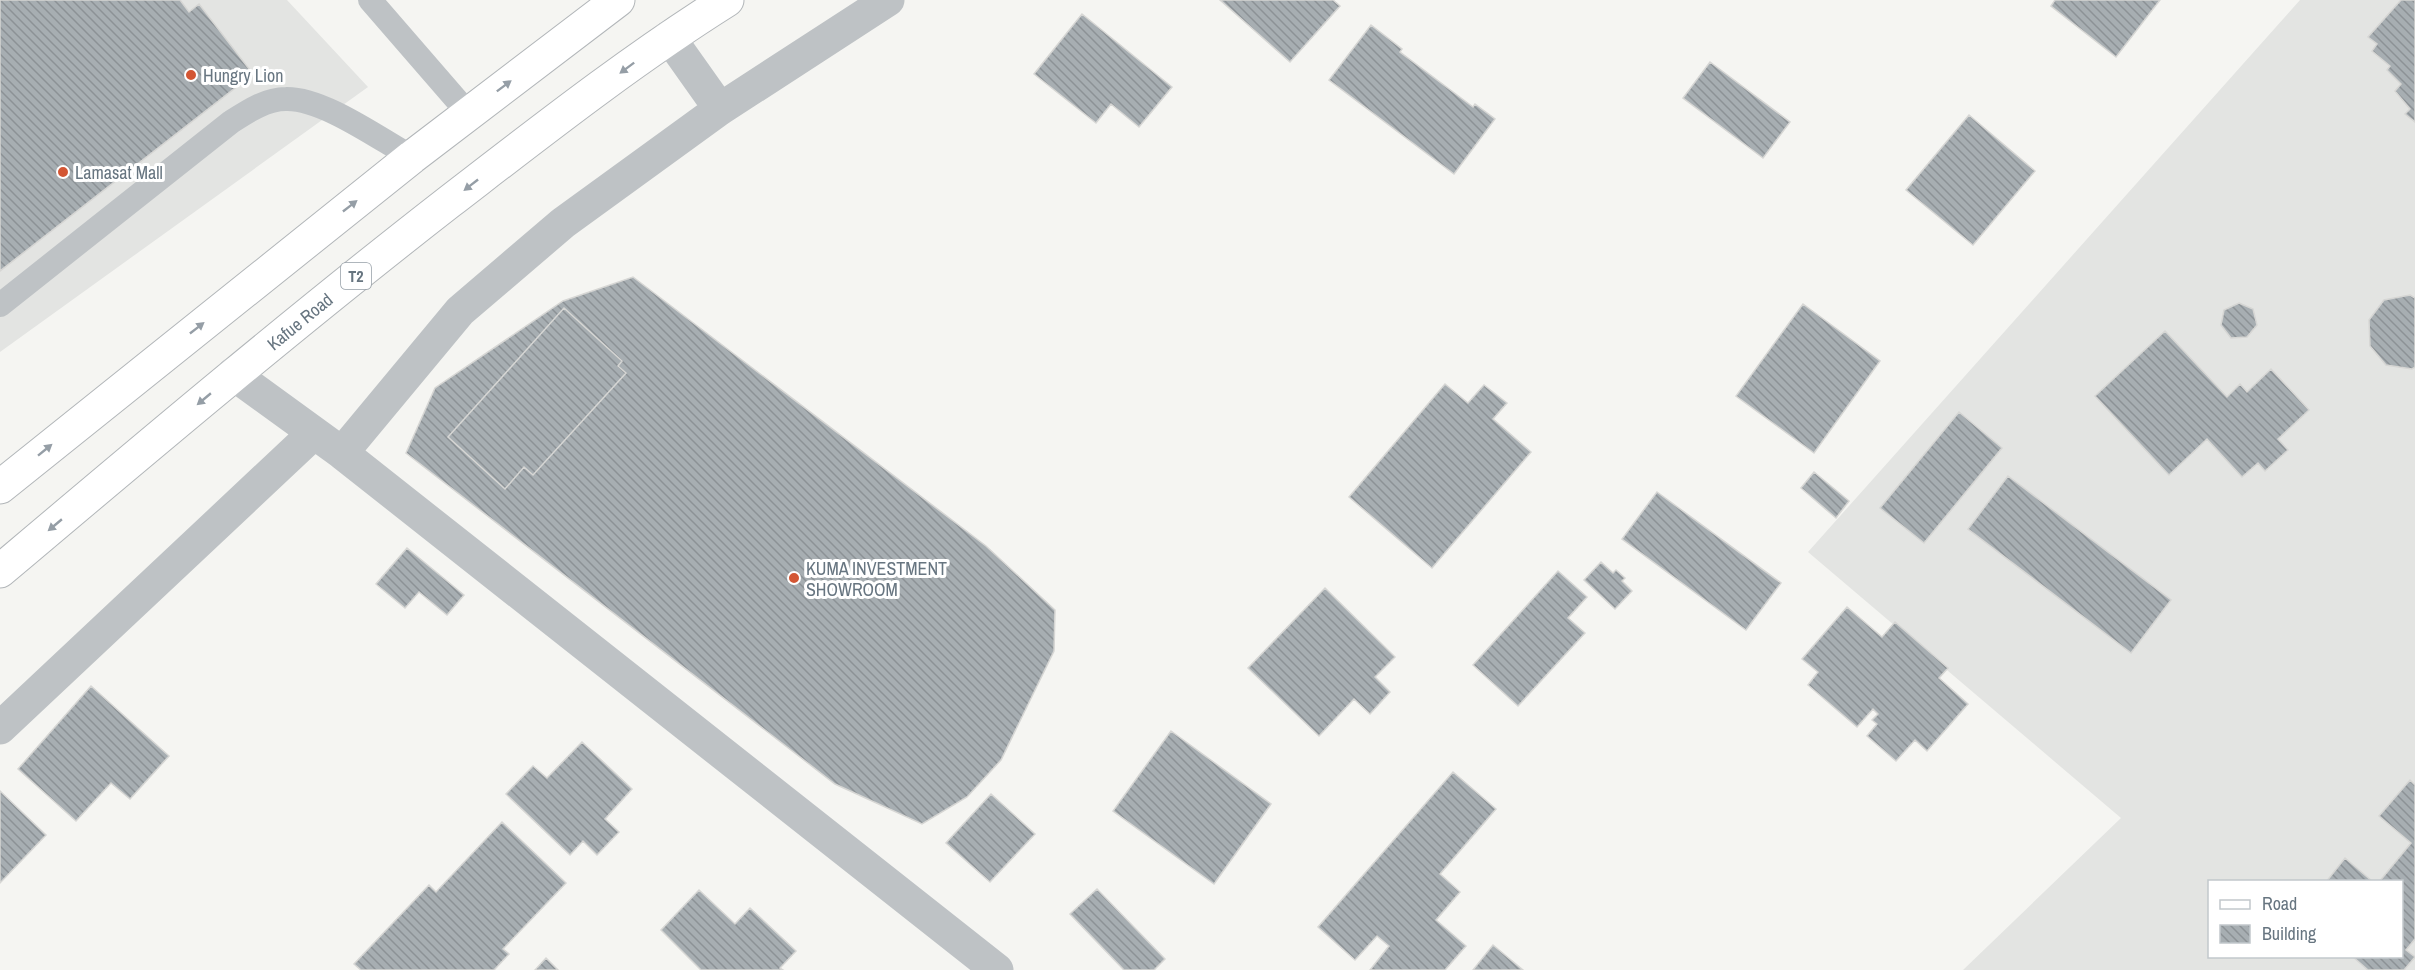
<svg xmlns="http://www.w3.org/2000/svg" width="2415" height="970" font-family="'Archivo Narrow',sans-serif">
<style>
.built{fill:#e3e4e2;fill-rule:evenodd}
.building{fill:url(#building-back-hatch);stroke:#d6d6d4;stroke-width:1.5}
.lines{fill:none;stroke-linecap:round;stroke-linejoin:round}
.primary-casing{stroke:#b2b6b9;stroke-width:35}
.lane{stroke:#bec2c5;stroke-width:24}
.street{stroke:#bec2c5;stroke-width:33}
.primary{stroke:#fff;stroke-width:33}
.oneway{fill:#959ea6}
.poi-dot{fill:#d35634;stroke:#fff;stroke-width:2}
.labels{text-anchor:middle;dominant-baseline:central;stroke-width:6;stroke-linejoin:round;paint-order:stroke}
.shield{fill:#fff;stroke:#959ea6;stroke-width:1.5}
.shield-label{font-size:16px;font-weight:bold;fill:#677580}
.poi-label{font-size:18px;fill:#677580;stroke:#fff;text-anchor:start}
.street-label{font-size:18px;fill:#677580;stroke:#fff}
</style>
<defs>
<pattern id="building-back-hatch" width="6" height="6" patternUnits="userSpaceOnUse" patternTransform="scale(1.5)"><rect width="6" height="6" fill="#a7aeb2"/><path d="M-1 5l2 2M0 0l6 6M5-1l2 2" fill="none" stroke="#8c9296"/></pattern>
</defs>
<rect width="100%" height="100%" fill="#f5f5f2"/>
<path class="built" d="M0,0H287L368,87L0,352Z
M2300,0H2415V970H1963L2121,818L1808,552ZM2210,882H2402V956H2210Z"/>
<path class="building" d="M0,0H180L189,12L199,4L253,74L0,271Z
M1220,0H1333L1340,6L1290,62Z
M2055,0H2160L2116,57L2051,6Z
M2401,0H2415V122L2405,114L2410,109L2395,91L2401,84L2387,70L2390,66L2372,51L2377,44L2368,37Z
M1082,14L1172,87L1139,127L1111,104L1096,123L1034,74Z
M1371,25L1402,49L1400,52L1473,107L1475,104L1495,119L1454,174L1329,80Z
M1710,62L1790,122L1763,158L1683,98Z
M1969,115L2035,171L1973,245L1906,190Z
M633,277L986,546L1055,610L1054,651L1001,760L967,797L922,824L835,784L406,453L435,388L563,301Z
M2410,295L2415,298V367L2412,369L2386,365L2370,346L2369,320L2384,300Z
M2239,303L2253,309L2257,325L2247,337L2231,338L2221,325L2224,310Z
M1803,304L1880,361L1814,453L1736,396Z
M564,308L622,361L618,366L626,373L533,475L524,467L505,489L448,437Z
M2165,331L2227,397L2240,384L2247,392L2271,369L2309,410L2278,439L2288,450L2265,471L2258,463L2242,477L2207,439L2169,475L2095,396Z
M1445,384L1468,403L1484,385L1507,403L1493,419L1531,452L1432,568L1349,497Z
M1959,412L2002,448L1924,543L1880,508Z
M1814,472L1849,501L1836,518L1801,488Z
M2008,476L2171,600L2131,653L1968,529Z
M1657,492L1781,583L1746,630L1622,539Z
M407,548L464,595L447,615L419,592L405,608L376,584Z
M1601,562L1613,573L1616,570L1625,578L1622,581L1632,591L1615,609L1584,580Z
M1558,571L1587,597L1568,618L1585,633L1518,706L1473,665Z
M1325,588L1395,657L1375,677L1390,692L1370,714L1354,699L1319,736L1248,668Z
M1847,607L1882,637L1895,622L1948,668L1939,678L1968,704L1927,751L1915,740L1896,761L1867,736L1877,724L1872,720L1878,714L1873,709L1857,727L1808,685L1818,672L1802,659Z
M91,686L169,756L130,799L111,783L76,821L18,769Z
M1171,731L1271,804L1214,884L1113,811Z
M582,742L632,789L605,819L619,832L597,855L583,841L570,855L506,794L533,766L547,778Z
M1453,772L1496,809L1440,874L1460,892L1436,920L1466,946L1445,970H1370L1389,946L1377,936L1355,960L1318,927Z
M2410,780L2415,785V939L2406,950L2415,957L2404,970H2368L2352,956H2402V882H2379L2411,843L2379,816Z
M0,791L46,835L0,883Z
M991,794L1035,834L990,882L946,843Z
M502,822L566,883L503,949L509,954L494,970H361L354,964L429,885L436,892Z
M2345,858L2373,882H2326Z
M1097,889L1165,959L1154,970H1124L1070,914Z
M699,890L735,924L750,908L796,951L780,968L783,970H701L661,930Z
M1493,945L1523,970H1473Z
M546,958L558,970H535Z"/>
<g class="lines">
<defs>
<g id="primary">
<path d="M0,487L412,157L618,0"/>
<path id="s1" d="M0,571C148,446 296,321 449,202C540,132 630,61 727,0"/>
</g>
</defs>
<use href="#primary" class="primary-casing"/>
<path class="lane" d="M370,0L468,113
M0,305L231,122C248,111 266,99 286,99C323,98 379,139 412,157"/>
<path class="street" d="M669,37L720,109
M233,374L342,453L997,970
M342,453L460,311L563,223L720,109L888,0
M0,728L314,433"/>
<use href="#primary" class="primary"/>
</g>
<defs><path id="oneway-solid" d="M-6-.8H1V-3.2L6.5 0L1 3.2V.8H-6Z" transform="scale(1.5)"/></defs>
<g class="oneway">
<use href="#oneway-solid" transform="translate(627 68) rotate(143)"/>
<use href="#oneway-solid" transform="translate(504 86) rotate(-37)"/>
<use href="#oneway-solid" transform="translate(471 185) rotate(142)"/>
<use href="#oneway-solid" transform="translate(350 206) rotate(-38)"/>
<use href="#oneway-solid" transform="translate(197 328) rotate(-38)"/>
<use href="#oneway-solid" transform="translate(204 399) rotate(140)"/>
<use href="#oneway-solid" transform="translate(45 450) rotate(-39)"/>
<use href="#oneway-solid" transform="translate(55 525) rotate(140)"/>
</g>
<g class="poi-dot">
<circle cx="191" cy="75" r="6"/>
<circle cx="63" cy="172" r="6"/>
<circle cx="794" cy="578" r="6"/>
</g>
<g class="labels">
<rect class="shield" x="341" y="263" width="30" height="26" rx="4.5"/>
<g class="shield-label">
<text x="356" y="276">T2</text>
</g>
<g class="poi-label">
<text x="203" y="75">Hungry Lion</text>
<text x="75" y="172">Lamasat Mall</text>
<text x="806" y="568">KUMA INVESTMENT<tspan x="806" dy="21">SHOWROOM</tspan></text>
</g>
<g class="street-label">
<text stroke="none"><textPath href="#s1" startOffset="390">Kafue Road</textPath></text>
</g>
</g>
<rect x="2208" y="880" width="195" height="78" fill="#ffffff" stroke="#c2c8cc" stroke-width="1.5"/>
<rect x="2220" y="900" width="30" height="9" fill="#ffffff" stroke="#c2c8cc" stroke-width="1.5"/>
<text x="2262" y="910" font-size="18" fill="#677580">Road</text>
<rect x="2220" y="925" width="30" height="18" fill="url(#building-back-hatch)" stroke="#c2c8cc" stroke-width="1.5"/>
<text x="2262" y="940" font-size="18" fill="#677580">Building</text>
</svg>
